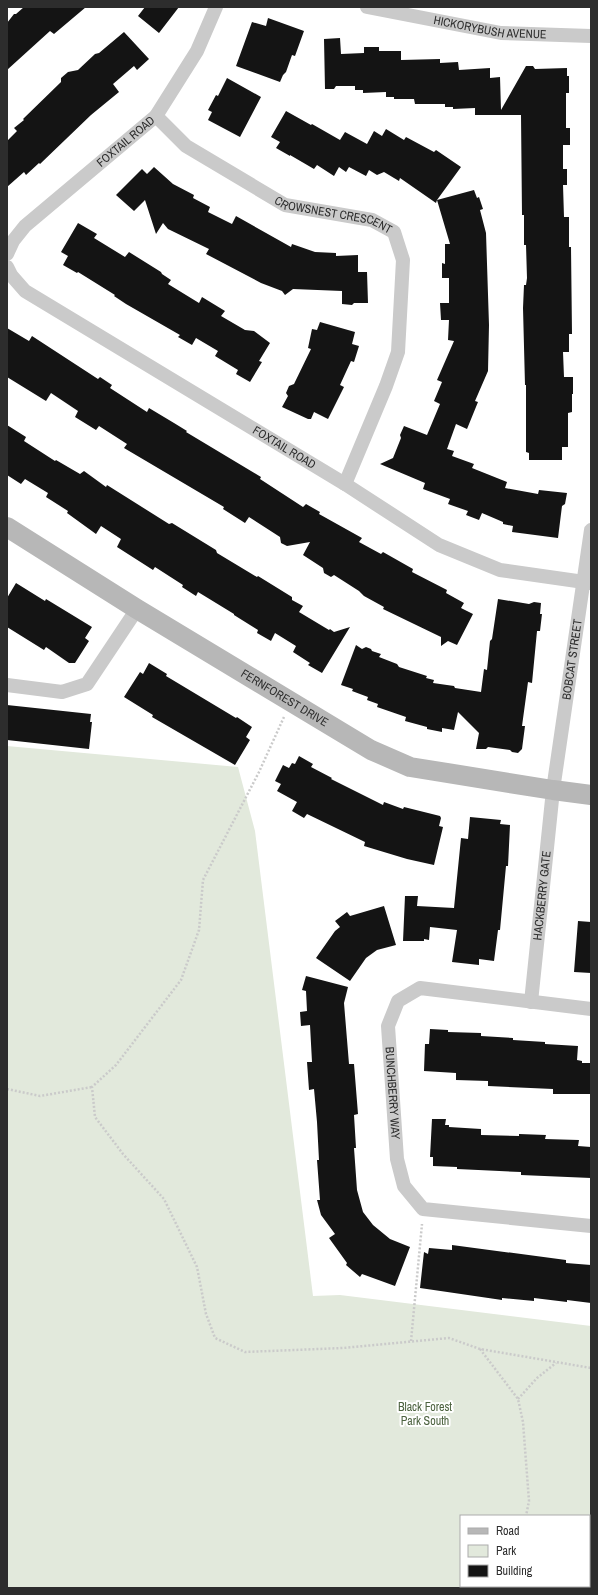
<svg xmlns="http://www.w3.org/2000/svg" width="598" height="1595" font-family="'Archivo Narrow',sans-serif">
<style>
.green{fill:#e2e9dc;fill-rule:evenodd}
.building{fill:#141414}
.lines{fill:none;stroke-linecap:round;stroke-linejoin:round}
.path{stroke:#cacaca;stroke-width:2.5;stroke-dasharray:2 2;stroke-linecap:butt}
.street{stroke:#cacaca;stroke-width:14}
.secondary{stroke:#b7b7b7;stroke-width:20}
.labels{text-anchor:middle;dominant-baseline:central;stroke-width:4;stroke-linejoin:round;paint-order:stroke}
.street-label{font-size:12px;fill:#2d2d2d;stroke:#fff}
.park-label{font-size:12px;fill:#4d6340;stroke:#fff}
</style>
<rect width="100%" height="100%" fill="#fff"/>
<path class="green" d="M7,746L238,767L255,831L313,1296L340,1295L591,1326V1588H7ZM461,1516H589V1586H461Z"/>
<path class="building" d="M24,7H86L54,34L50,31L7,70V23L14,14H16Z
M145,7H179L159,33L138,16Z
M268,18L304,31L295,56L292,55L286,72L283,75L280,82L236,66L252,22L266,26Z
M124,32L149,59L137,70L134,66L113,84L119,92L91,115L40,164L39,163L26,175L24,172L7,187V141L17,131L14,128L24,120L23,119L61,82V78L68,72L78,70L95,54L99,53Z
M340,38L341,54L364,53V47H379V51H401V60L440,59V63L458,62L459,70L490,68V78L500,77L501,110L526,66H533L535,69L567,68V76H569V93H566V128H570V145H563V169H567V185H563L564,217H569V247H571L572,334H569V352H563L564,377H573V394H572V412L568,413V447H562V460H529V453L526,452V385H525L523,308L524,285H526L527,278L526,245H524V215H522L521,115H475V108L453,109V107H445V104H415L414,99H394V97H386V92L363,93V90H355V86H336L334,89H325L324,39Z
M227,78L261,97L240,137L208,120L212,112L208,110L216,95L218,96Z
M286,111L311,125L312,124L340,140L345,132L367,144L374,131L382,136L386,129L404,140L406,137L434,152L436,150L461,167L437,200L474,190L477,198L479,197L483,209L480,210L486,233L489,325L488,371L475,401L478,402L467,429L456,424L447,449L454,451L452,456L474,464L472,468L507,482L505,488L538,494L539,490L567,493L565,504L562,506L558,538L512,532L513,526L503,524V522L482,513L479,520L466,515L468,511L448,504L450,499L423,489L425,483L380,464L393,458L401,438L400,435L404,426L427,435L440,404L434,401L442,382L437,380L454,341L448,340L449,320H441L440,303H449V278H442V263L445,264V244H450L437,200L436,203L400,178L399,181L384,172L377,175L369,170L366,176L349,167L346,172L339,167L334,176L317,165L314,169L290,155V156L276,148L280,142L271,137Z
M154,167L173,184L194,195L193,198L210,207L208,212L232,224L236,216L291,247L292,244L315,252L336,253V256L358,255V272H367L368,303H354L352,305L342,304V291L293,289L285,295L282,291L261,283L206,254L209,249L168,229L163,223L156,234L145,200L134,211L116,195L142,169L147,174Z
M78,223L97,234L94,238L125,257L129,252L161,272L162,274L171,280L168,284L199,303L202,297L225,311L221,316L245,330L254,331L270,343L259,361L262,362L250,382L236,374L238,370L215,356L218,351L196,338L192,345L178,337L180,335L126,304L114,296L115,295L78,272L77,273L63,265L68,256L61,252Z
M320,322L355,332L352,344L359,346L354,362L351,361L340,385L344,387L328,419L314,412L311,419H308L282,407L288,396L286,393L289,386L294,384L311,349L308,348L312,329L317,330Z
M7,328L29,341L32,336L98,379L100,377L112,385L110,388L147,412L149,408L174,423L187,431L186,432L261,477L260,479L303,507L306,504L320,512L319,514L362,538L359,542L381,554L383,552L413,569L412,572L447,590L446,593L464,603L461,608L473,614L457,645L448,641L441,646V637L383,609L384,607L364,596L359,591L334,575L331,577L324,573L323,568L303,555L310,542L287,546L281,543L280,537L249,517L245,523L223,509L224,507L124,448L127,444L99,426L96,430L75,417L78,411L51,393L46,401L7,377Z
M7,425L26,437L24,441L55,461L56,460L80,474L84,471L106,487L107,485L169,524L172,523L216,550L217,553L257,577L258,576L292,597V600L303,606L299,612L329,630L330,629L334,632L350,627L322,673L308,665L310,663L293,652L296,646L275,633L271,641L257,633L258,630L234,615V614L198,592L196,596L182,587L183,585L155,567L153,570L117,547L121,539L101,526L96,534L67,513L68,511L46,497L48,493L25,479L21,484L7,475Z
M16,583L45,601L46,599L92,627L85,638L89,641L75,663H69L46,647L44,650L7,627V598Z
M498,599L529,604L534,602L541,603L540,614H542L540,631H537L532,683L528,682L522,726H525L522,749L518,753L512,752L510,750L488,747L486,749H476L479,733L458,712L454,730L442,728V732L427,729V727L405,721L406,717L377,707L378,704L367,700L368,697L352,691L353,689L341,685L356,645L362,649L366,647L371,649L372,651L381,654L379,657L397,664L399,667L427,676L426,678L434,680L433,683L454,686L455,688L481,692L484,669L487,670L490,641L492,639Z
M149,663L167,674L166,676L236,718L237,717L252,727L246,737L250,740L235,765L152,717L153,715L124,697L140,672L143,674Z
M7,705L91,714L90,722H92L89,749L7,740Z
M299,756L313,764L311,767L332,778L331,779L383,805L384,802L403,809L404,807L440,816L441,818L439,826L443,827L434,865L407,859L364,846L365,842L307,814L304,818L292,811L297,802L277,791L281,784L275,781L283,765L289,768L292,763L295,764Z
M470,817L501,820L500,824L510,825L508,866H506L500,930H498L494,961L479,959V965L452,962L457,930L430,927L429,940L424,939V941H403L405,896H418L417,906L454,908L461,838L468,839Z
M384,906L396,945L377,950L366,958L350,981L316,958L335,931L340,927L335,921L347,912L350,916Z
M578,921L591,922V973L574,972Z
M306,976L348,987L344,1003L349,1064H354L358,1114L354,1115L356,1148H354L357,1190L363,1212L373,1225L390,1239L410,1247L395,1286L362,1274L360,1277L346,1265L347,1263L329,1238L335,1234L321,1215L317,1200H320L317,1160H319L317,1122L314,1089L309,1090L307,1062H312L310,1025L301,1026L300,1012L307,1011L306,991L302,990Z
M430,1029L448,1030V1032L481,1033V1036L513,1038V1040L545,1042V1044L578,1046L577,1060L582,1061V1063H591V1094H553V1089L488,1086V1081L456,1080V1073L424,1071L425,1044H429Z
M432,1119H446L445,1125H449V1127L481,1129V1135L519,1136V1134L546,1135L545,1139L579,1140L578,1146L591,1147V1178L521,1175V1172L457,1169V1167L433,1166V1157H430Z
M452,1245L566,1260V1263L591,1265V1303L567,1300V1302L534,1298V1301L502,1298V1300L420,1288L424,1252L428,1254L429,1248L452,1250Z"/>
<g class="lines">
<path class="path" d="M284,717L259,772L203,880L199,930L181,980L116,1065L92,1087L95,1117L123,1154L164,1199L197,1267L206,1314L215,1338L245,1352L343,1348L449,1338L480,1349L591,1368
M7,1089L40,1096L92,1087
M411,1341L422,1224
M480,1349L518,1399L523,1422L529,1501L526,1516
M518,1399L537,1378L556,1363
M512,1588V1586"/>
<g class="street">
<path id="s1" d="M367,7L501,33L591,36"/>
<path id="s2" d="M156,116L186,146L285,205L372,220L394,232L403,260L398,352L386,386L345,484"/>
<path id="s3" d="M7,254L13,241L25,226L156,116L197,51L216,7"/>
<path id="s4" d="M7,267L11,275L25,291L345,484L439,545L500,570L591,583"/>
<path d="M7,685L62,692L87,684L137,609"/>
<path id="s5" d="M531,1002L553,790L591,530"/>
<path id="s6" d="M591,1009L420,988L398,1001L388,1026L397,1159L404,1186L423,1209L591,1226"/>
</g>
<path class="secondary" id="s7" d="M7,527L137,609L371,750L410,767L553,790L591,795"/>
</g>
<g class="labels">
<g class="street-label">
<text stroke="none"><textPath href="#s1" startOffset="125">HICKORYBUSH AVENUE</textPath></text>
<text stroke="none"><textPath href="#s3" startOffset="165">FOXTAIL ROAD</textPath></text>
<text stroke="none"><textPath href="#s2" startOffset="207">CROWSNEST CRESCENT</textPath></text>
<text stroke="none"><textPath href="#s4" startOffset="333">FOXTAIL ROAD</textPath></text>
<text stroke="none"><textPath href="#s5" startOffset="345">BOBCAT STREET</textPath></text>
<text stroke="none"><textPath href="#s7" startOffset="326">FERNFOREST DRIVE</textPath></text>
<text stroke="none"><textPath href="#s5" startOffset="107">HACKBERRY GATE</textPath></text>
<text stroke="none"><textPath href="#s6" startOffset="292">BUNCHBERRY WAY</textPath></text>
</g>
<g class="park-label">
<text x="425" y="1407">Black Forest<tspan x="425" dy="14">Park South</tspan></text>
</g>
</g>
<rect width="598" height="1595" fill="none" stroke="#2d2d2d" stroke-width="16"/>
<rect x="460" y="1515" width="130" height="72" fill="#ffffff" stroke="#ababab"/>
<rect x="468" y="1528" width="20" height="6" fill="#b7b7b7" stroke="#ababab"/>
<text x="496" y="1535" font-size="12" fill="#2d2d2d">Road</text>
<rect x="468" y="1545" width="20" height="12" fill="#e2e9dc" stroke="#ababab"/>
<text x="496" y="1555" font-size="12" fill="#2d2d2d">Park</text>
<rect x="468" y="1565" width="20" height="12" fill="#141414" stroke="#ababab"/>
<text x="496" y="1575" font-size="12" fill="#2d2d2d">Building</text>
</svg>
